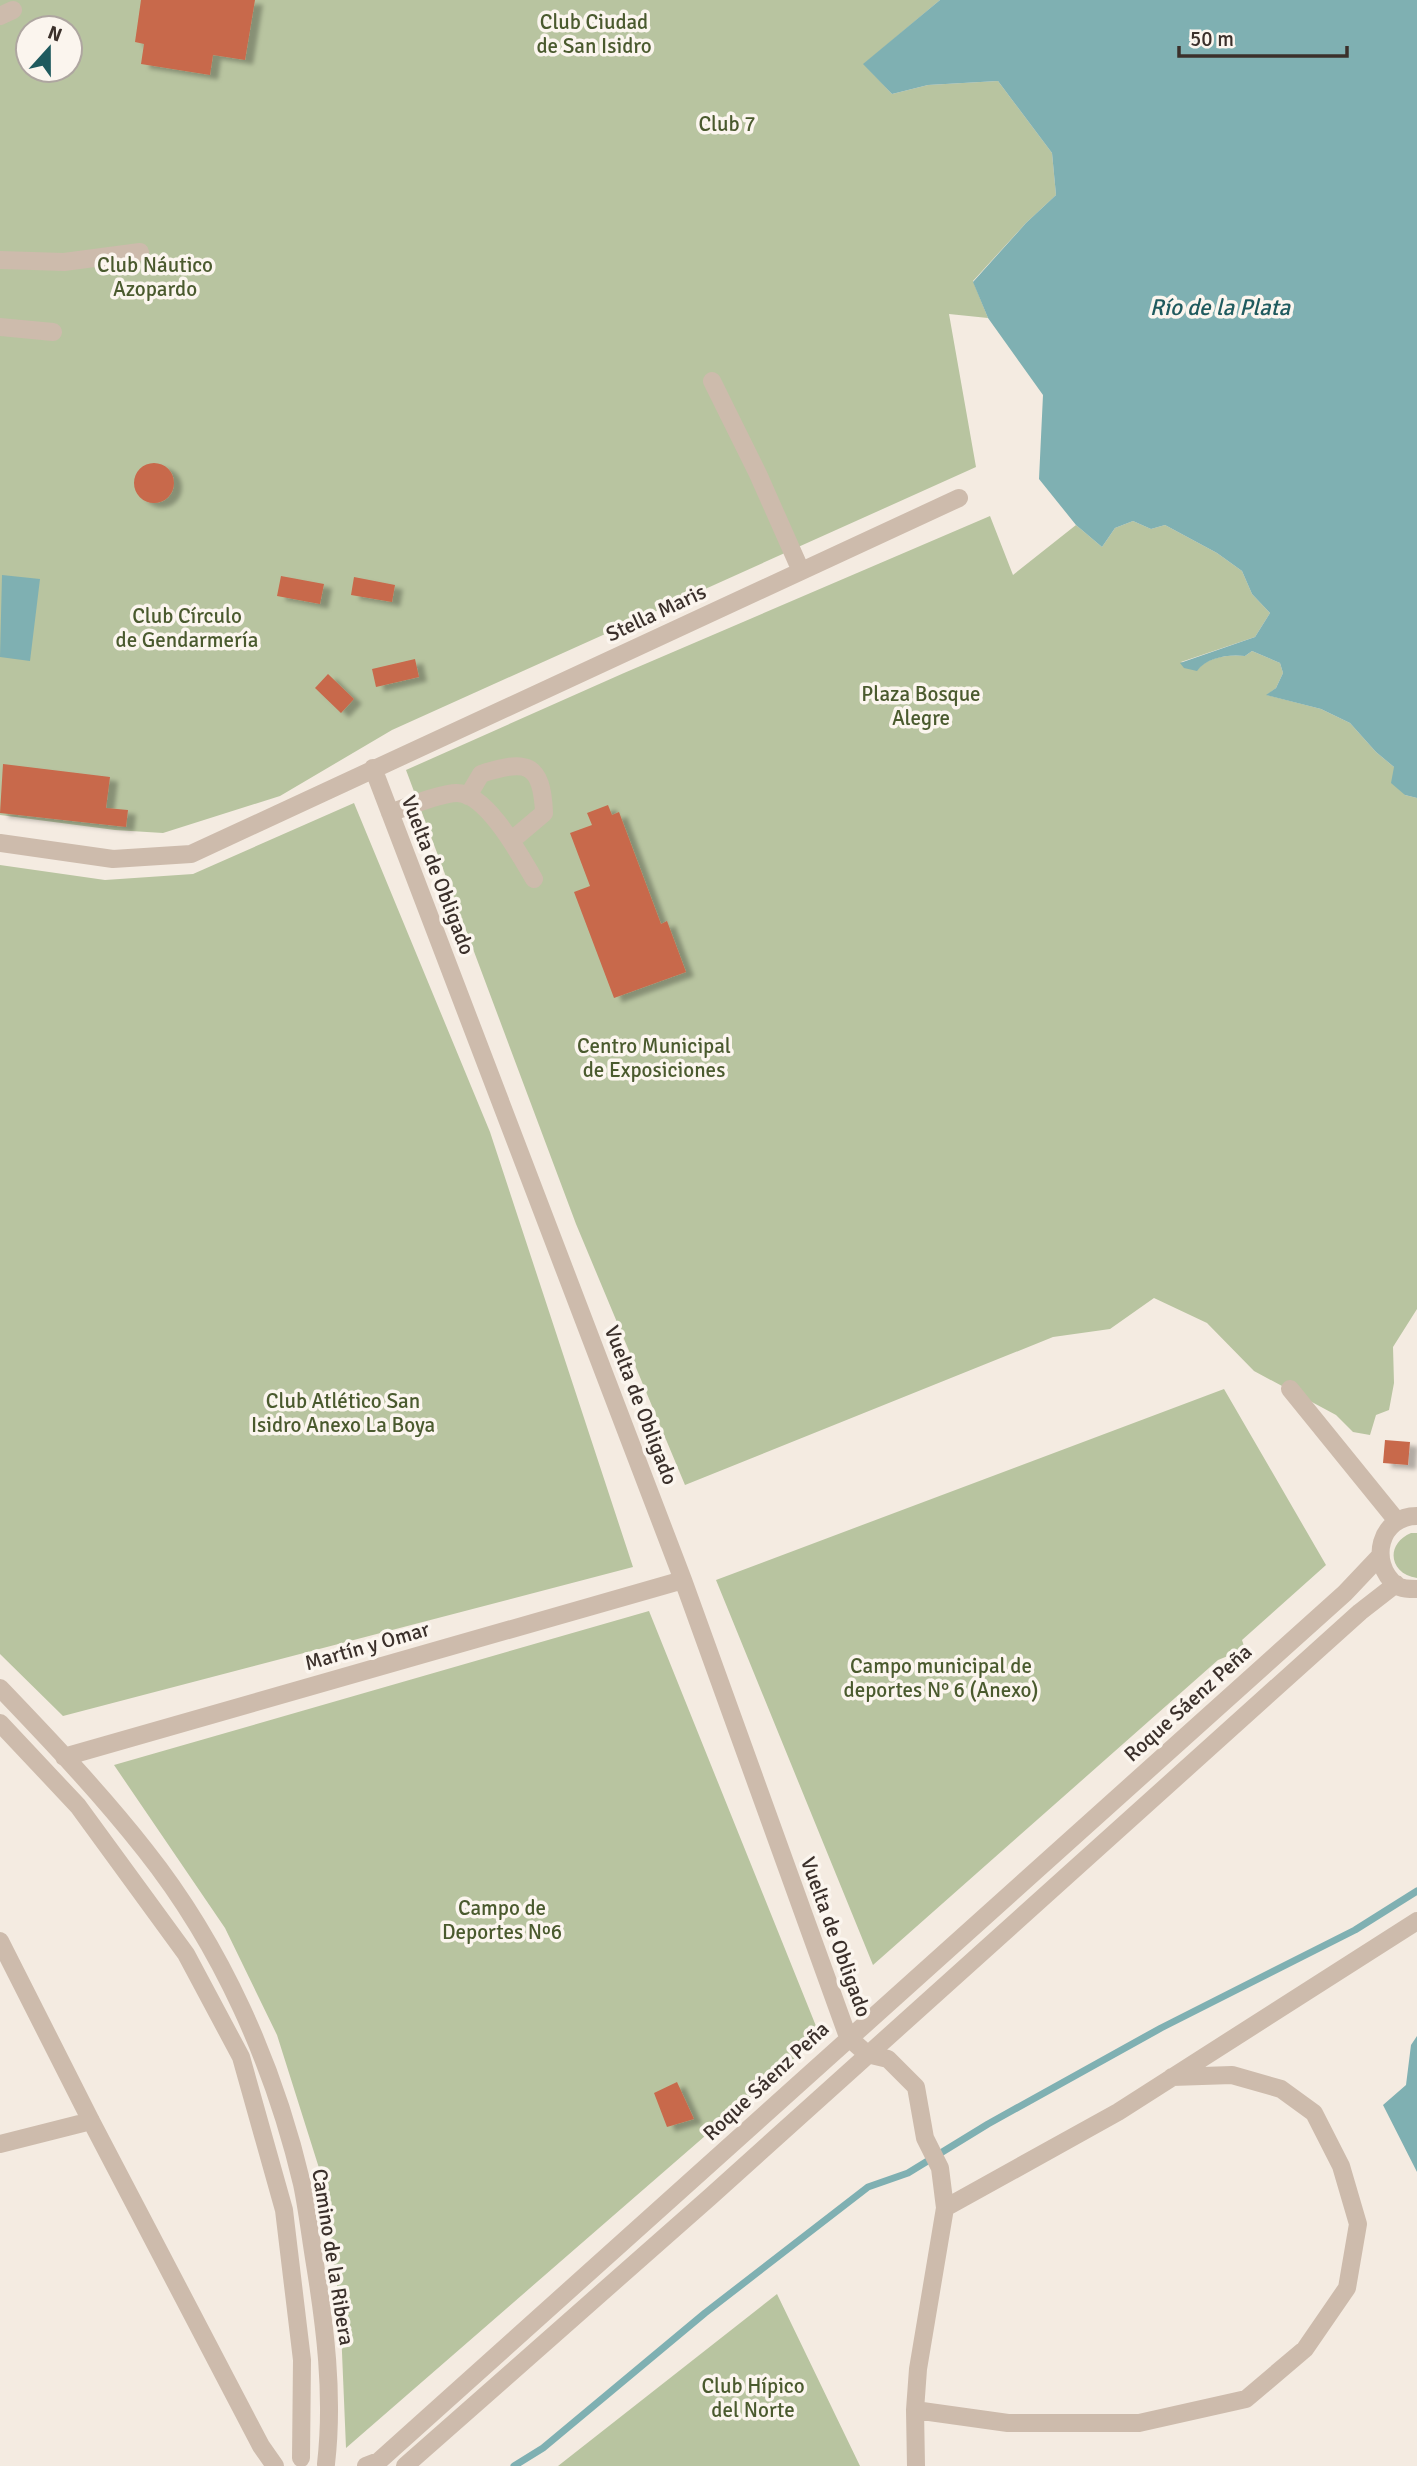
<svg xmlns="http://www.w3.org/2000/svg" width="1417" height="2466" font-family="Signika,sans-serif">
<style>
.green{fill:#b8c4a0;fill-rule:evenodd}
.water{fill:#7fb0b2}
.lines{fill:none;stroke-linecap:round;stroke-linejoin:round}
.stream{stroke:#7fb0b2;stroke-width:7}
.building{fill:#c8694b;filter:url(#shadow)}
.minor{stroke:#cdbbac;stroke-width:18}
.labels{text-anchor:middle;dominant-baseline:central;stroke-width:7;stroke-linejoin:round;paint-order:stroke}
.park-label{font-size:21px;fill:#4a5a2e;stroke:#fbf5ee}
.street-label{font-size:21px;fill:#3b302b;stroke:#fbf5ee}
.water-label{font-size:23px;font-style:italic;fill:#1f5a5e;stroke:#fbf5ee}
</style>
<defs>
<filter id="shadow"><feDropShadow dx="8" dy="4.5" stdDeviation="2" flood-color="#0004"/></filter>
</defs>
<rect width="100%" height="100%" fill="#f4ebe1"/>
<path class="green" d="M0,0H940L864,64L892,94L928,85L998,81L1052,153L1056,195L1026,223L973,281L988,318L949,314L976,467L392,730L280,796L163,833L115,830L0,815ZM28,28H70V70H28Z
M990,516L1013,575L1076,525L1102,547L1115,528L1133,521L1151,529L1165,525L1217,553L1242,571L1252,594L1270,613L1255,637L1181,662L1197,670C1207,657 1229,654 1245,656L1252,651L1280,663L1283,673L1276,688L1267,695L1321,709L1350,723L1376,752L1394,767L1405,795L1417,798V1309L1393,1347L1394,1383L1389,1410L1376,1415L1370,1435L1353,1432L1336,1415L1254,1371L1207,1323L1154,1298L1110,1329L1053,1337L685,1485L576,1224L406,770L624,673Z
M354,803L490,1132L633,1567L63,1716L0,1654V865L105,880L193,874Z
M1224,1389L1326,1565L1242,1640L1245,1649L1218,1660L873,1965L716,1580Z
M1411,1533H1417V1578C1389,1574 1385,1544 1411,1533Z
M649,1611L820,2036L346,2448L340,2305L319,2168L277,2035L225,1928L114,1765Z
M777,2294L860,2466H558Z"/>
<path class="water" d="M940,0H1417V798L1405,795L1391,783L1394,767L1376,752L1350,723L1321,709L1266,695L1276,688L1283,673L1280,663L1252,651L1245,656C1229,654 1207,657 1197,671L1184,668L1180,663L1255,637L1270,613L1252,594L1242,571L1217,553L1165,525L1151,529L1133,521L1115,528L1102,547L1076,525L1039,479L1043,395L988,318L973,282L1026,223L1056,195L1052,153L998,81L928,85L892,94L863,64Z
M2,575L40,579L30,661L0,657Z
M1417,2036V2172L1383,2105L1406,2085L1411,2045Z"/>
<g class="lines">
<path class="stream" d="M514,2466L543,2448L705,2313L868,2187L908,2173L988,2124L1161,2028L1355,1930L1417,1891"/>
</g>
<path class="building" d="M141,0H255L245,60L213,55L210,75L141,64L144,44L135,42Z
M134 483a20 20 0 1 1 40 0a20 20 0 1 1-40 0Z
M281,576L324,584L320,604L277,596Z
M354,577L395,585L392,602L351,595Z
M415,659L419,677L376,687L372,669Z
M328,674L354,699L341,713L315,688Z
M3,764L110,777L106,808L128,810L126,827L0,813Z
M608,805L612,815L619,812L661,924L667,921L686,972L614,998L574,892L590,886L570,833L592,825L587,813Z
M1385,1440L1410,1442L1408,1465L1383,1463Z
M677,2082L694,2119L667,2127L654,2093Z"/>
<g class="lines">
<path class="minor" d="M0,16L13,10
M0,260L64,262L140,252
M0,327L53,332
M712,381L758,474L801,571
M373,768L683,1580L848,2037L867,2054L888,2059L916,2087L925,2138L940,2168L945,2208L918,2369L915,2410L916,2466
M468,796L481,774C526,759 542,762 544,813L512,840
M390,813C407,807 441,793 457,793C487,793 521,857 534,879
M0,843L113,859L191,854L959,498
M1290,1389L1397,1521
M1417,1516C1380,1516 1368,1562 1396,1585C1401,1589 1410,1589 1417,1589
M0,1688C49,1739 101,1794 145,1850C222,1947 274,2065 302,2184C307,2208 310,2233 314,2258C325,2325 334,2395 326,2464
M0,1723L78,1806L186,1954L241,2057L284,2210L302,2360L301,2458
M64,1757L683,1580
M0,1941L91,2121L261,2446L275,2466
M0,2144L91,2121
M945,2208L1118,2112L1417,1921
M915,2410L1008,2423H1139L1246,2399L1305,2349L1347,2288L1358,2224L1341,2166L1314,2113L1281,2089L1232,2075L1172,2077
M366,2466L379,2461C701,2172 1022,1882 1345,1593L1380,1556
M405,2466L710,2197L1360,1612L1396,1584"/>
</g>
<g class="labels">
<g class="park-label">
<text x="594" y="22">Club Ciudad<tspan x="594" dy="24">de San Isidro</tspan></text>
<text x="727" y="124">Club 7</text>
<text x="155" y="265">Club Náutico<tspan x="155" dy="24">Azopardo</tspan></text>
<text x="187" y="616">Club Círculo<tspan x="187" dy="24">de Gendarmería</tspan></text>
<text x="921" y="694">Plaza Bosque<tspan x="921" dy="24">Alegre</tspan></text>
<text x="654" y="1046">Centro Municipal<tspan x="654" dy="24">de Exposiciones</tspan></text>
<text x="343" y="1401">Club Atlético San<tspan x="343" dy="24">Isidro Anexo La Boya</tspan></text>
<text x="941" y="1666">Campo municipal de<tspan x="941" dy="24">deportes N° 6 (Anexo)</tspan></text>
<text x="502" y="1908">Campo de<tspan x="502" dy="24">Deportes Nº6</tspan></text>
<text x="753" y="2386">Club Hípico<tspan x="753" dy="24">del Norte</tspan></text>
</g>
<g class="street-label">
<text transform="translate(656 613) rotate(-25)">Stella Maris</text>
<text transform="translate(438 875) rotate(69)">Vuelta de Obligado</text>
<text transform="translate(641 1405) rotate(69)">Vuelta de Obligado</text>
<text transform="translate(367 1646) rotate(-16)">Martín y Omar</text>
<text transform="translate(1188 1703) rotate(-42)">Roque Sáenz Peña</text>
<text transform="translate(836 1937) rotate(70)">Vuelta de Obligado</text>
<text transform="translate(766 2081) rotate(-43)">Roque Sáenz Peña</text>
<text transform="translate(333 2257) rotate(81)">Camino de la Ribera</text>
</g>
<g class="water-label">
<text x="1220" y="307">Río de la Plata</text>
</g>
</g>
<g transform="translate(49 49) rotate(21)"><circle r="33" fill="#fbf5ee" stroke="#aea6a0" stroke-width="2"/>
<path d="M0-5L12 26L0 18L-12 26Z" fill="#1f5a5e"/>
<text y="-10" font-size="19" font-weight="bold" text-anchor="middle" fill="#3b302b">N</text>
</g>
<path d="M1179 46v10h168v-10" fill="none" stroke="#3b302b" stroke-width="3.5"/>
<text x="1190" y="46" font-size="21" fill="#3b302b" stroke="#fbf5ee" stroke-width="5" paint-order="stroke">50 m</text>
</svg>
